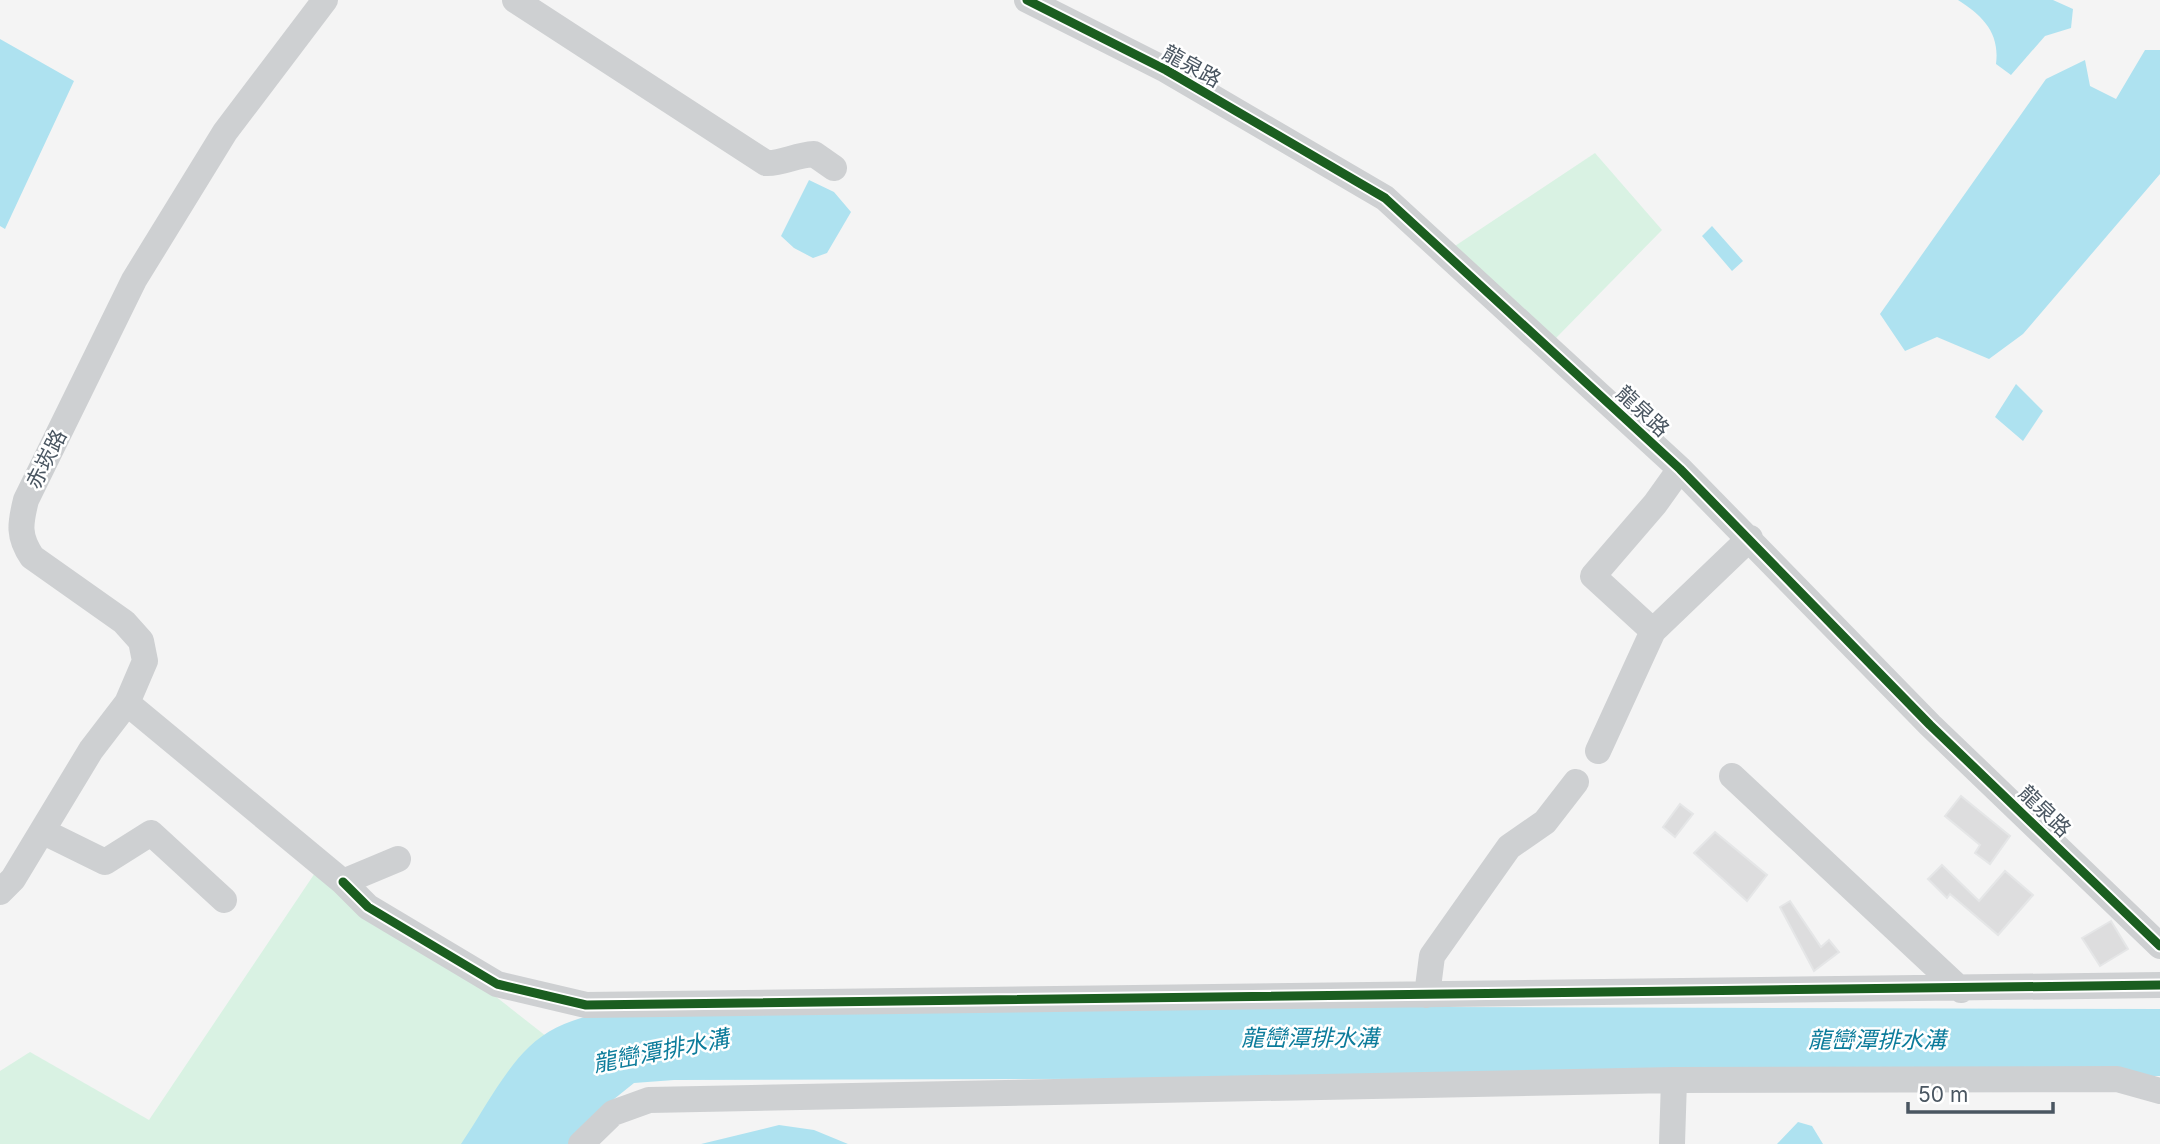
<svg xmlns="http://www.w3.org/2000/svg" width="2160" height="1144" font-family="Inter,'Noto Sans TC',sans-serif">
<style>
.green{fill:#d9f2e3}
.water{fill:#aee2f0}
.building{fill:#ddddde;stroke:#e5e6e7;stroke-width:2}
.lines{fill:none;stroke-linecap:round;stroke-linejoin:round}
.minor{stroke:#ced0d2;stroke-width:26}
.cycleway-casing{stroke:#fff;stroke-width:13}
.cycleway{stroke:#1b5e20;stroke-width:9}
.labels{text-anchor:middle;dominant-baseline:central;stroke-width:5;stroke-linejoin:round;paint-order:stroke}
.street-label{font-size:21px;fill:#4a5661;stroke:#fff}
.water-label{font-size:23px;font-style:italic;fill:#0c7c9b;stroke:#fff}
</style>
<rect width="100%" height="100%" fill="#f4f4f4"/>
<path class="green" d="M1595,153L1662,230L1556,338L1452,248Z
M323,861L551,1040L478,1144H0V1071L30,1052L149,1120Z"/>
<path class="water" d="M1958,0H2053L2073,9L2071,28L2045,36L2011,75L1996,64C2000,33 1983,16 1958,0Z
M0,39L74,81L5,229L0,226Z
M2145,50H2160V174L2023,334L1989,359L1937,337L1905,351L1880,314L2046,79L2085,60L2090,86L2116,99Z
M809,180L834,192L851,212L827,253L813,258L794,248L781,236Z
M1712,226L1743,261L1732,271L1702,236Z
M2016,384L2043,411L2023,441L1995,417Z
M691,1005L2160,1009V1076L674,1080L634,1083L593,1116L574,1144H461C480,1116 505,1069 529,1047C570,1007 637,1009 691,1005Z
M1798,1122L1812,1126L1823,1144H1777Z
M779,1125L814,1130L848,1144H701Z"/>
<path class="building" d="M1961,796L2010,836L1990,864L1975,853L1980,845L1945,816Z
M1680,804L1693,814L1675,837L1663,827Z
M1715,832L1767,875L1747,901L1694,853Z
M1942,865L1979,901L2005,871L2033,895L1998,935L1950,894L1947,898L1928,879Z
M1790,901L1821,947L1829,940L1839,952L1814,971L1780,907Z
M2111,921L2128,949L2100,966L2082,938Z"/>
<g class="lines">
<path class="minor" d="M515,0L766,163C782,164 795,155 814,154L834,168
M1027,0L1166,70L1385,198L1680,469L1930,725L2160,946
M1653,631L1593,576L1655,504L1680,469
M127,703L343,882L398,859
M1598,751L1653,631L1750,538
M1732,776L1961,990
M44,832L105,862L151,833L224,900
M343,882L368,907L497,984L586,1005L2160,985
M0,892L13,879L91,750L127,703L145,661L141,641L124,622L32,557C18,536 20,524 26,500L134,280L225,132L325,0
M1427,995L1432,956L1509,847L1545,822L1576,782
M581,1144L613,1113L649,1100L1674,1080L2117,1079L2160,1091
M1672,1144L1674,1080"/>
<defs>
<path id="cycleway" d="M1027,0L1166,70L1385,198L1680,469L1930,725L2160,946
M343,882L368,907L497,984L586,1005L2160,985"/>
</defs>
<use href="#cycleway" class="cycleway-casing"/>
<use href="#cycleway" class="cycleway"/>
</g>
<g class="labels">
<g class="street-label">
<text transform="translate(1192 66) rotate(29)">龍泉路</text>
<text transform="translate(1643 411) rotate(43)">龍泉路</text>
<text transform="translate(46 459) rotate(-63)">赤崁路</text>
<text transform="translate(2045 811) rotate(44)">龍泉路</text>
</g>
<g class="water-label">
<text x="1310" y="1038">龍巒潭排水溝</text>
<text x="1877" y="1040">龍巒潭排水溝</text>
<text transform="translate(661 1051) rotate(-11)">龍巒潭排水溝</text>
</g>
</g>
<path d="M1908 1102v10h145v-10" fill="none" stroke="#4a5661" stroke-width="3.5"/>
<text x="1918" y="1102" font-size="21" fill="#4a5661" stroke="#ffffff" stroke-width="5" paint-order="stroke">50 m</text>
</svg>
